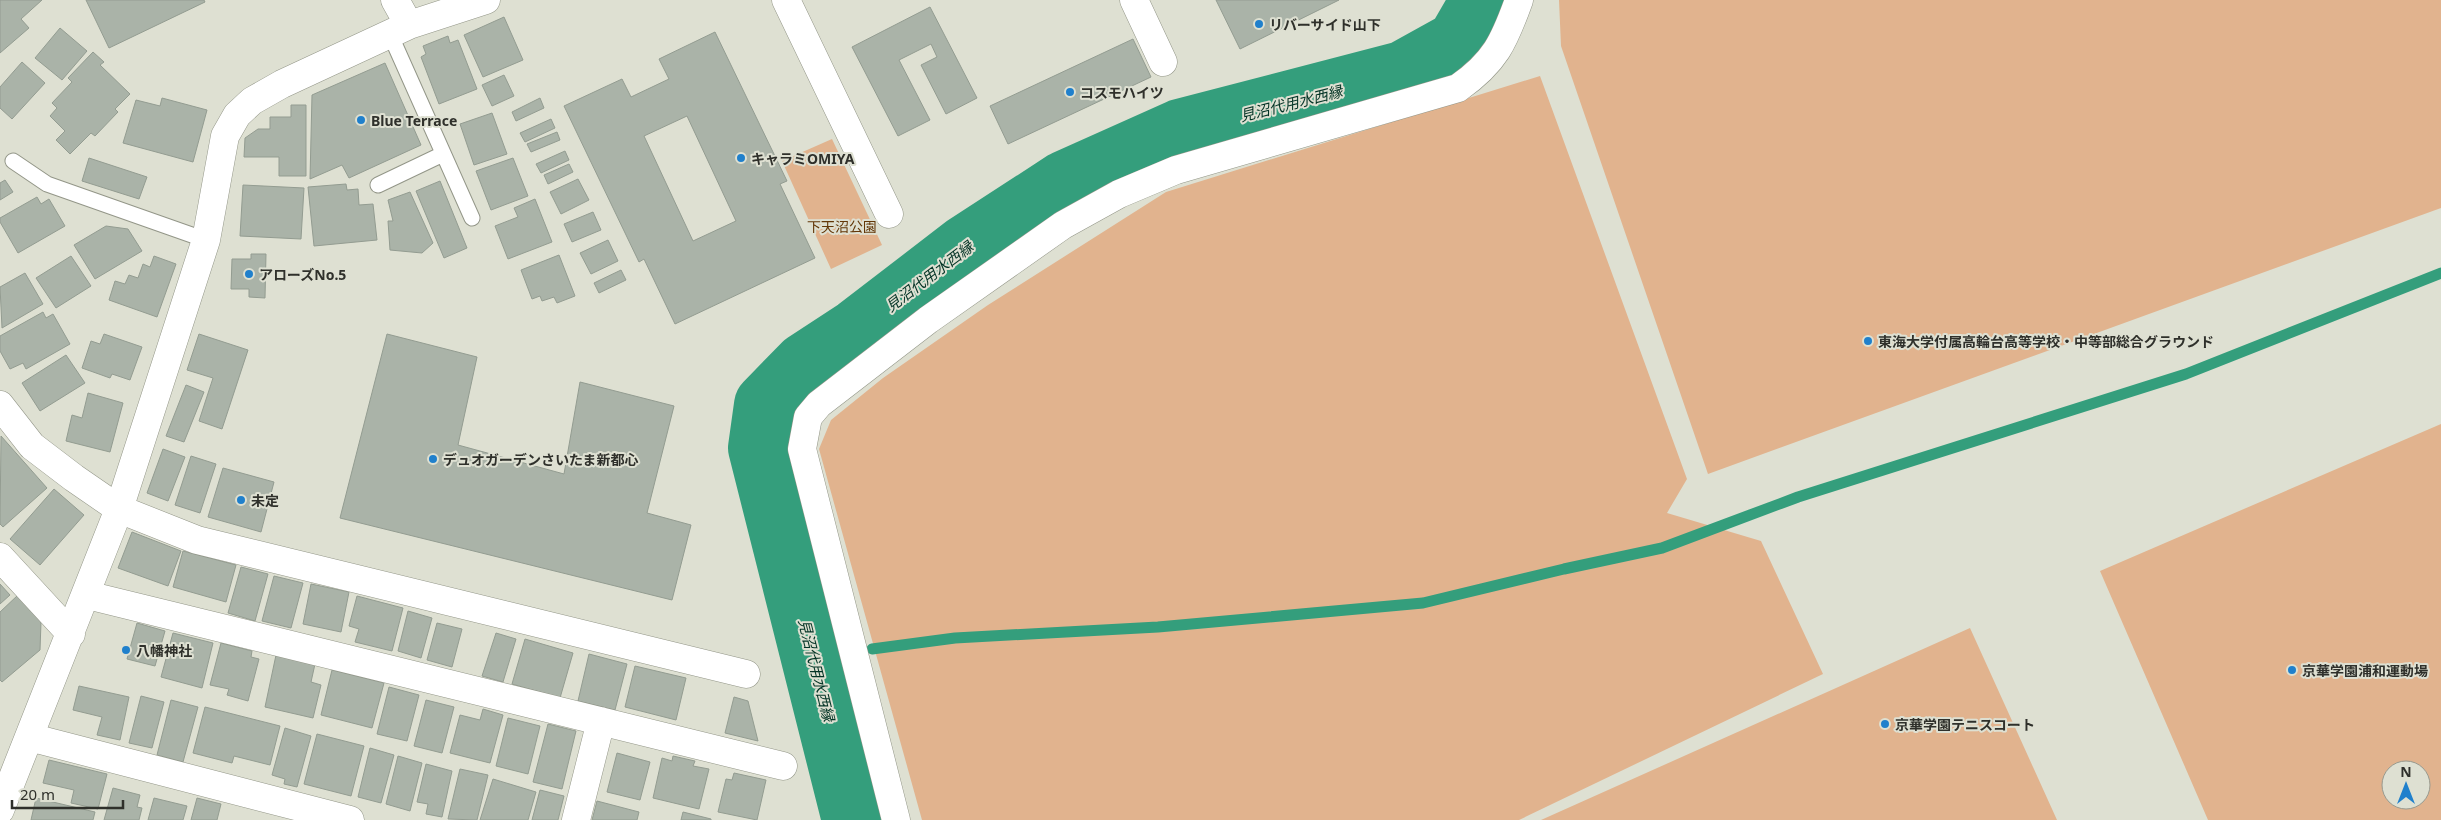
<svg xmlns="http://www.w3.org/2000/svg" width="2441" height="820" font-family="'Noto Sans','Noto Sans JP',sans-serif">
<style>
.green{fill:#e1b38e;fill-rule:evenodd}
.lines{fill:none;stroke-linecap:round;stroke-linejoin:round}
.stream{stroke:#349e7c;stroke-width:11}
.river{stroke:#349e7c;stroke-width:66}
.building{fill:#aab3a8;stroke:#939c91;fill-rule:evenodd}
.lane-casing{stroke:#939688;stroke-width:17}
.street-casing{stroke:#939688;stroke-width:29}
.lane{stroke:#fff;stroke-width:15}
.street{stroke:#fff;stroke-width:28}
.poi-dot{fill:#2080cc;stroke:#dee0d2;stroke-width:2}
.labels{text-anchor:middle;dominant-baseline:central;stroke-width:4;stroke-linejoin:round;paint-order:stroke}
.poi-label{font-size:14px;font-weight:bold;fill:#2f302b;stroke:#dee0d2;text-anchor:start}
.park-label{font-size:14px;fill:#633708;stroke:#dee0d2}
.water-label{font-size:15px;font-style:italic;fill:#033325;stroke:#dee0d2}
</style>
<rect width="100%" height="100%" fill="#dee0d2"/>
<path class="green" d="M1559,0H2441V208L1708,474L1561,46Z
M1540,76L1687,479L1667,513L1761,541L1823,674L1519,820H922L819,449L831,420L883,378L988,305L1166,192Z
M832,139L882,245L831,269L782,161Z
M2441,424V820H2208L2100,571ZM2391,770H2421V800H2391Z
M1970,628L2057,820H1541Z"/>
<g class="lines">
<path class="stream" d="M872,649L955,638L1158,627L1423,603L1564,569L1662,548L1798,497L2186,374L2441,273"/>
<path class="river" d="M855,820L761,448L767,405L806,365L858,331L966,248L1066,183L1180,132L1403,74L1459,43L1484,0"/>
</g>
<path class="building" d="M0,0H42L21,19L29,28L0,53Z
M86,0H204L205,2L109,48Z
M1216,0H1339L1240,49Z
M930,7L977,98L946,114L921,65L937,57L931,44L899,60L930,120L898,136L852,47Z
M504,17L523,60L483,77L464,35Z
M60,28L87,51L62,80L35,58Z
M715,32L787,181L780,184L815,258L675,324L644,259L639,262L564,106L622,79L631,97L669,79L659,59ZM687,116L736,221L693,241L644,136Z
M448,36L450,43L458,40L477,89L439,104L421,57L426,54L423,46Z
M1133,39L1151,77L1008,144L990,106Z
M93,52L104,62L100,65L130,94L115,109L118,112L95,136L91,133L70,154L56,140L65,131L50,116L57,108L52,103L72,82L68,78Z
M22,62L45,83L12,119L0,108V87Z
M385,63L421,145L349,178L342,165L310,179L312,95Z
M504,75L514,96L492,106L482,85Z
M162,98L207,110L193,162L123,143L136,100L160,106Z
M540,98L544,108L516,121L512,112Z
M291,105H306V176H279V157H244L245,138L258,129H270V117H291Z
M492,113L507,154L474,165L460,124Z
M551,119L555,128L525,142L520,133Z
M557,132L560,140L531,152L527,144Z
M565,151L569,160L541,173L536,164Z
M89,158L147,177L139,199L82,181Z
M513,158L528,196L491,210L476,171Z
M569,164L573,172L548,184L544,175Z
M578,179L589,200L561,214L550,192Z
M5,180L13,192L0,200V183Z
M440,181L467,248L444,258L416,191Z
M346,184L347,190L358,189L359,205L373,204L377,240L314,246L308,187Z
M243,185L304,188L301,239L240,236Z
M410,192L433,243L422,253L390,250L388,221H393L388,200Z
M37,197L41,204L49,199L65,226L18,253L0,222V218Z
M535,199L552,242L508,259L495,226L518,217L514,208Z
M593,212L601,230L572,242L564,224Z
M106,226L128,229L142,251L95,279L74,245Z
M608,240L618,261L591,274L580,253Z
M251,254H266L265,298L249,297V289H231L232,259H251Z
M559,255L575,296L557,303L554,297L542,301L540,296L532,299L521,270Z
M71,256L91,286L56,308L36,278Z
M154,256L176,264L157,317L109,300L115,281L125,284L129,275L138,278L143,264L150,267Z
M621,270L626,280L599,293L594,283Z
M25,273L43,304L2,328L0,287Z
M43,312L46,318L53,314L70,344L26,369L23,363L10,369L0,351V336Z
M104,334L142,347L130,380L112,374L110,378L82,368L91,341L100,344Z
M199,334L248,350L222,429L199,421L213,378L187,370Z
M387,334L477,357L458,445L564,474L580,382L674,406L647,513L691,525L672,600L340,518Z
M66,355L85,383L40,411L22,383Z
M186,385L204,392L184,442L166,436Z
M88,393L123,403L110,452L66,441L72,415L82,418Z
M1,436L47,488L3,527L0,524Z
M163,449L185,457L168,501L147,493Z
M191,456L216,464L200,513L175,505Z
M223,468L274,482L261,532L208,517Z
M54,489L84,515L40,565L10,539Z
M132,532L181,551L168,586L118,568Z
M183,551L236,565L226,602L173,587Z
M241,567L268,574L255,621L228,613Z
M274,576L303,583L291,628L262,621Z
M0,584L10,595L0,604Z
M311,584L349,592L341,632L303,624Z
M18,595L41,622L40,650L2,682L0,680V612Z
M357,596L403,608L392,651L355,642L359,629L349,626Z
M408,611L432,618L421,658L398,651Z
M137,623L165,631L155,666L127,659Z
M437,623L462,629L452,667L427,660Z
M173,633L213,643L202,688L161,677Z
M496,633L516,639L503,682L482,676Z
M525,639L573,653L560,698L512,684Z
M221,643L252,651L251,657L259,659L248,701L227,695L229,689L210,685Z
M589,654L627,664L615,710L578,701Z
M276,655L315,664L311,682L321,685L313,718L265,707Z
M635,666L686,678L676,720L625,707Z
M332,670L384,683L372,728L321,715Z
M79,686L129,697L120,740L97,735L102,717L73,710Z
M389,687L419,695L407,741L377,734Z
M141,696L164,702L152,748L129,743Z
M734,697L748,701L758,741L725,733Z
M171,700L198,707L183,762L157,755Z
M426,700L454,707L442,753L414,746Z
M205,707L280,726L270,765L234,756L232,763L193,753Z
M483,709L503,715L490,763L450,753L460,715L480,720Z
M508,718L540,726L528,774L496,766Z
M548,724L576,731L562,789L533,782Z
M285,728L311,736L297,787L284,784L285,779L272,775Z
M317,734L364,746L351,796L304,784Z
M370,748L394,755L381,803L358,797Z
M617,753L650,762L640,800L607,792Z
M398,756L422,763L410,811L386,804Z
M673,756L695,761L693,766L709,769L699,809L653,798L662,758L672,761Z
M49,760L107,774L98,809L71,803L74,790L43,783Z
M426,764L452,771L442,817L426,814L428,804L417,802Z
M460,769L488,775L477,820L448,819Z
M734,773L766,780L757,820L718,812L726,779L732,780Z
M493,779L536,792L528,820H480Z
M113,788L140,795L137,807L142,808L139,820H104Z
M540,790L564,796L558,820H532Z
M36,798L95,812L93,820H31Z
M154,798L187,806L183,820H148Z
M197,798L221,804L217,820H191Z
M597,801L639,812L637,820H592Z
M683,812L711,819V820H681Z"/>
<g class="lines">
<defs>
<path id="lane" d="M390,34L472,218
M13,161L47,184L206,240
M378,185L443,154"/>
<path id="street" d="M395,0L409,25
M786,0L889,214
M1134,0L1163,62
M0,405L32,446L74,478L119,509L197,540L746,674
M0,557L71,634
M87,595L783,766
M29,737L350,820
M0,810L119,509L206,240L225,136L237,115L252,101L282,84L409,25L486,0
M576,820L601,721
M896,820L802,449L808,417L819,404L928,320L1063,225L1119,194L1176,170L1458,88C1495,62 1504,42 1519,0"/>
</defs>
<use href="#lane" class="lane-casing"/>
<use href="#street" class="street-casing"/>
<use href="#lane" class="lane"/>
<use href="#street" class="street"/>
</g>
<g class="poi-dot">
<circle cx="1259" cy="24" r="5"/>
<circle cx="1070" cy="92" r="5"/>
<circle cx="361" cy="120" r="5"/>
<circle cx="741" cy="158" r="5"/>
<circle cx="249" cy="274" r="5"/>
<circle cx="1868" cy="341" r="5"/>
<circle cx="433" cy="459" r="5"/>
<circle cx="241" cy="500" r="5"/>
<circle cx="126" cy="650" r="5"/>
<circle cx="2292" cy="670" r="5"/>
<circle cx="1885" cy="724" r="5"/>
</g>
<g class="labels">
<g class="poi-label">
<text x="1269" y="24">リバーサイド山下</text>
<text x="1080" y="92">コスモハイツ</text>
<text x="371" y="120">Blue Terrace</text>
<text x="751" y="158">キャラミOMIYA</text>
<text x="259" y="274">アローズNo.5</text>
<text x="1878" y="341">東海大学付属高輪台高等学校・中等部総合グラウンド</text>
<text x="443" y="459">デュオガーデンさいたま新都心</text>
<text x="251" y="500">未定</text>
<text x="136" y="650">八幡神社</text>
<text x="2302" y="670">京華学園浦和運動場</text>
<text x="1895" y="724">京華学園テニスコート</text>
</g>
<g class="park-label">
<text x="842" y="226">下天沼公園</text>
</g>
<g class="water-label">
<text transform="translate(1291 103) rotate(-14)">見沼代用水西縁</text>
<text transform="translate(929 276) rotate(-37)">見沼代用水西縁</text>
<text transform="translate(817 670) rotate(76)">見沼代用水西縁</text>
</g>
</g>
<g transform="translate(2406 785)"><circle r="24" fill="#dee0d2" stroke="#989a8f"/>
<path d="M0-4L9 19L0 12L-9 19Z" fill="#2080cc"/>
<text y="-8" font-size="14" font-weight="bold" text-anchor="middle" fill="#2f302b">N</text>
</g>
<path d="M12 800v8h111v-8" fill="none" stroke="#2f302b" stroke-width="2.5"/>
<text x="20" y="800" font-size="15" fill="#2f302b" stroke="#dee0d2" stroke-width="4" paint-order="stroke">20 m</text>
</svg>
